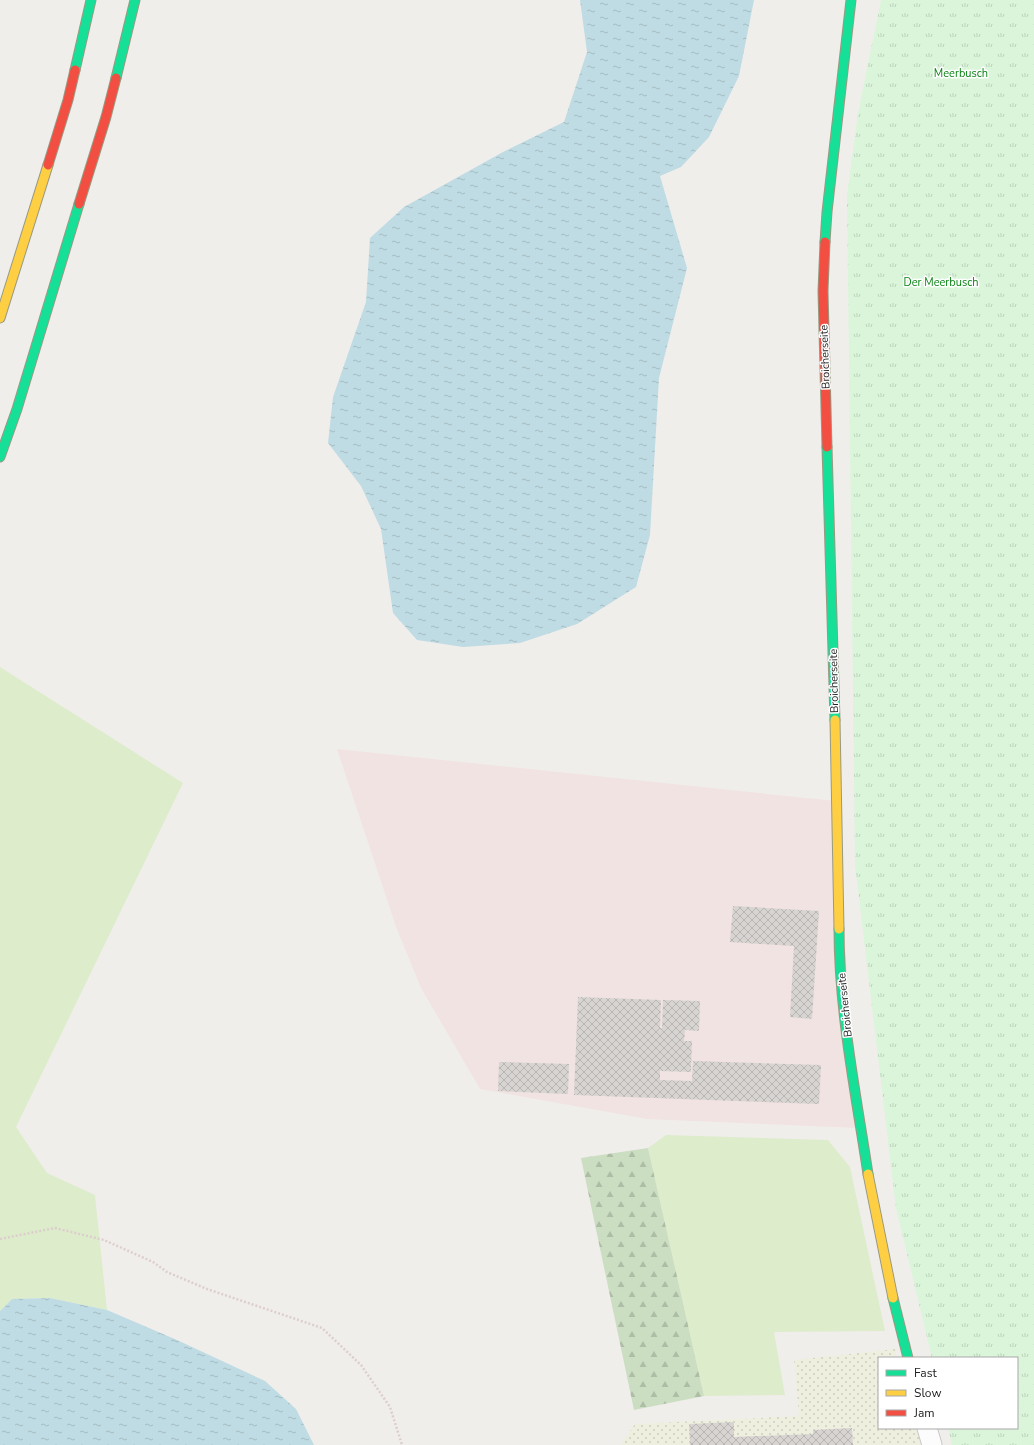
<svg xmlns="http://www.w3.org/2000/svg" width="1034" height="1445" font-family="'Nunito Sans',sans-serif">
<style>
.commercial{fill:#f1e3e1}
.farmland{fill:url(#farmland-dots)}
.grass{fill:#ddeccb}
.forest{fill:url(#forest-firs)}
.park{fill:url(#park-tufts)}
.water{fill:url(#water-ripples)}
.building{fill:url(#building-cross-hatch)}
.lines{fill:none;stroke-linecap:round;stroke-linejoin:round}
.street-casing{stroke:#c9c8c7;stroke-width:21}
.fast-casing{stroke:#999a82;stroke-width:11}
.slow-casing{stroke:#999a82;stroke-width:11}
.jam-casing{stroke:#999a82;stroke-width:11}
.path{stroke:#dccecd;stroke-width:2.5;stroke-dasharray:2 2;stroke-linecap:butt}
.street{stroke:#fdfcfc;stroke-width:19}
.fast{stroke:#16e098;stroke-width:9}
.slow{stroke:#ffcf43;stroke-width:9}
.jam{stroke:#f24e42;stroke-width:9}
.labels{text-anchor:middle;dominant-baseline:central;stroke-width:3;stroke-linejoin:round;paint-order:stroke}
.park-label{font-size:11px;fill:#0c8416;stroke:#fff}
.street-label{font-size:11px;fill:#222;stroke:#fff}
</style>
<defs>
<pattern id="farmland-dots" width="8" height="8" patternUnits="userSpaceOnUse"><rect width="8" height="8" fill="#efefdf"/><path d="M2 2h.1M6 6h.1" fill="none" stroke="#cdcdbf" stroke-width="1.8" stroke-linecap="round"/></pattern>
<pattern id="forest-firs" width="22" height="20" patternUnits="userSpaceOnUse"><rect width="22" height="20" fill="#cbdec1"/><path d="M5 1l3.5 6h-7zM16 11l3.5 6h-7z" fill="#aebea6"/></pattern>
<pattern id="park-tufts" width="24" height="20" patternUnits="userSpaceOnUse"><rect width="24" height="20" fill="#daf5da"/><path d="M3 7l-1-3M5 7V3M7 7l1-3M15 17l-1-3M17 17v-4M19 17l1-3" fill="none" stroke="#bbd2bb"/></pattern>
<pattern id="water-ripples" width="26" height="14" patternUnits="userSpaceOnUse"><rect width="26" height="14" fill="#bfdbe3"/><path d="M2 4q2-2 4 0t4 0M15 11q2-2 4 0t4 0" fill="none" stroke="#a4bcc2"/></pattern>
<pattern id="building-cross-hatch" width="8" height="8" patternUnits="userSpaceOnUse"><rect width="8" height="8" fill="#d7d4d2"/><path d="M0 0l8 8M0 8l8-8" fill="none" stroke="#b8b6b4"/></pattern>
</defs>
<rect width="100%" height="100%" fill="#f0eeeb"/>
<path class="commercial" d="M337,749L835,801L858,1128L647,1119L480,1089L421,988L396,927Z"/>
<path class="farmland" d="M895,1349L897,1358H879V1428H917L922,1445H620L635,1424L799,1416L794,1360Z"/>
<path class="grass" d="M0,667L183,783L16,1127L47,1173L95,1195L107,1310L50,1298L12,1299L0,1311Z
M666,1135L828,1140L850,1167L885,1331L774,1332L785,1395L704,1396L648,1148Z"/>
<path class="forest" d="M648,1148L704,1396L634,1410L581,1158Z"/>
<path class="park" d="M881,0H1034V1445H952L948,1428H1017V1358H932L896,1208L855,865L847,195L858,113Z"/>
<path class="water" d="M580,0H754L739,76L709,137L681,167L660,176L687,268L659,378L650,535L636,587L577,624L520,643L463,647L417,640L393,613L381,529L361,486L328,443L333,397L366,302L370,238L404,207L503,152L564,122L587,52Z
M50,1298L107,1310L177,1340L265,1381L296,1409L314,1445H0V1311L12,1299Z"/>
<path class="building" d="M733,906L819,911L812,1019L790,1017L794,946L730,942Z
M578,997L661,1000L660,1028H662L663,1000L700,1001L699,1031L685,1030L684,1041H692L691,1072L660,1071V1080L692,1081L693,1061L821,1065L819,1104L574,1095Z
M499,1062L569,1064L568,1094L498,1091Z
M734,1422V1437L813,1434V1430L852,1428L853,1445H690L689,1424Z"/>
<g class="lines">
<defs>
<path id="street" d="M927,1428L932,1445"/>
<path id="fast" d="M75,70L91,0
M116,78L135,0
M825,242L827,212L851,0
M827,447L835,720
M0,457L17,409L79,204
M839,929C839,1011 856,1094 868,1174
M893,1298L908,1358"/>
<path id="slow" d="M0,318L48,165
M835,720L839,929
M868,1174L893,1298"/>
<path id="jam" d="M48,165L68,100L75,70
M79,204L106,117L116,78
M825,242L823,291L827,447"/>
</defs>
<use href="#street" class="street-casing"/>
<use href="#fast" class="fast-casing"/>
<use href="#slow" class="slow-casing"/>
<use href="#jam" class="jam-casing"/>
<path class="path" d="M0,1239L55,1228L104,1240L153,1262L167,1272L207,1289L322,1328L361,1365L390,1407L402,1445"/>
<use href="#street" class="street"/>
<use href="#fast" class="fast"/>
<use href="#slow" class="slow"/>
<use href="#jam" class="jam"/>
</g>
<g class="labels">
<g class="park-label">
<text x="961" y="73">Meerbusch</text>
<text x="941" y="282">Der Meerbusch</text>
</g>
<g class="street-label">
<text transform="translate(825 357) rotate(-92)">Broicherseite</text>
<text transform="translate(834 681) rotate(-91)">Broicherseite</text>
<text transform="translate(845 1005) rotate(-96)">Broicherseite</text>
</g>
</g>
<rect x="878" y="1357" width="140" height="72" fill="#ffffff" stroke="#a7a7a7"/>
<rect x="886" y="1370" width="20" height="6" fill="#16e098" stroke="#a7a7a7"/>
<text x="914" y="1377" font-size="12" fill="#222222">Fast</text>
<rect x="886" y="1390" width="20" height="6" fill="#ffcf43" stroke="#a7a7a7"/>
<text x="914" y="1397" font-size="12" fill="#222222">Slow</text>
<rect x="886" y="1410" width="20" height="6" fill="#f24e42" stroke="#a7a7a7"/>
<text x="914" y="1417" font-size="12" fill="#222222">Jam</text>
</svg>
